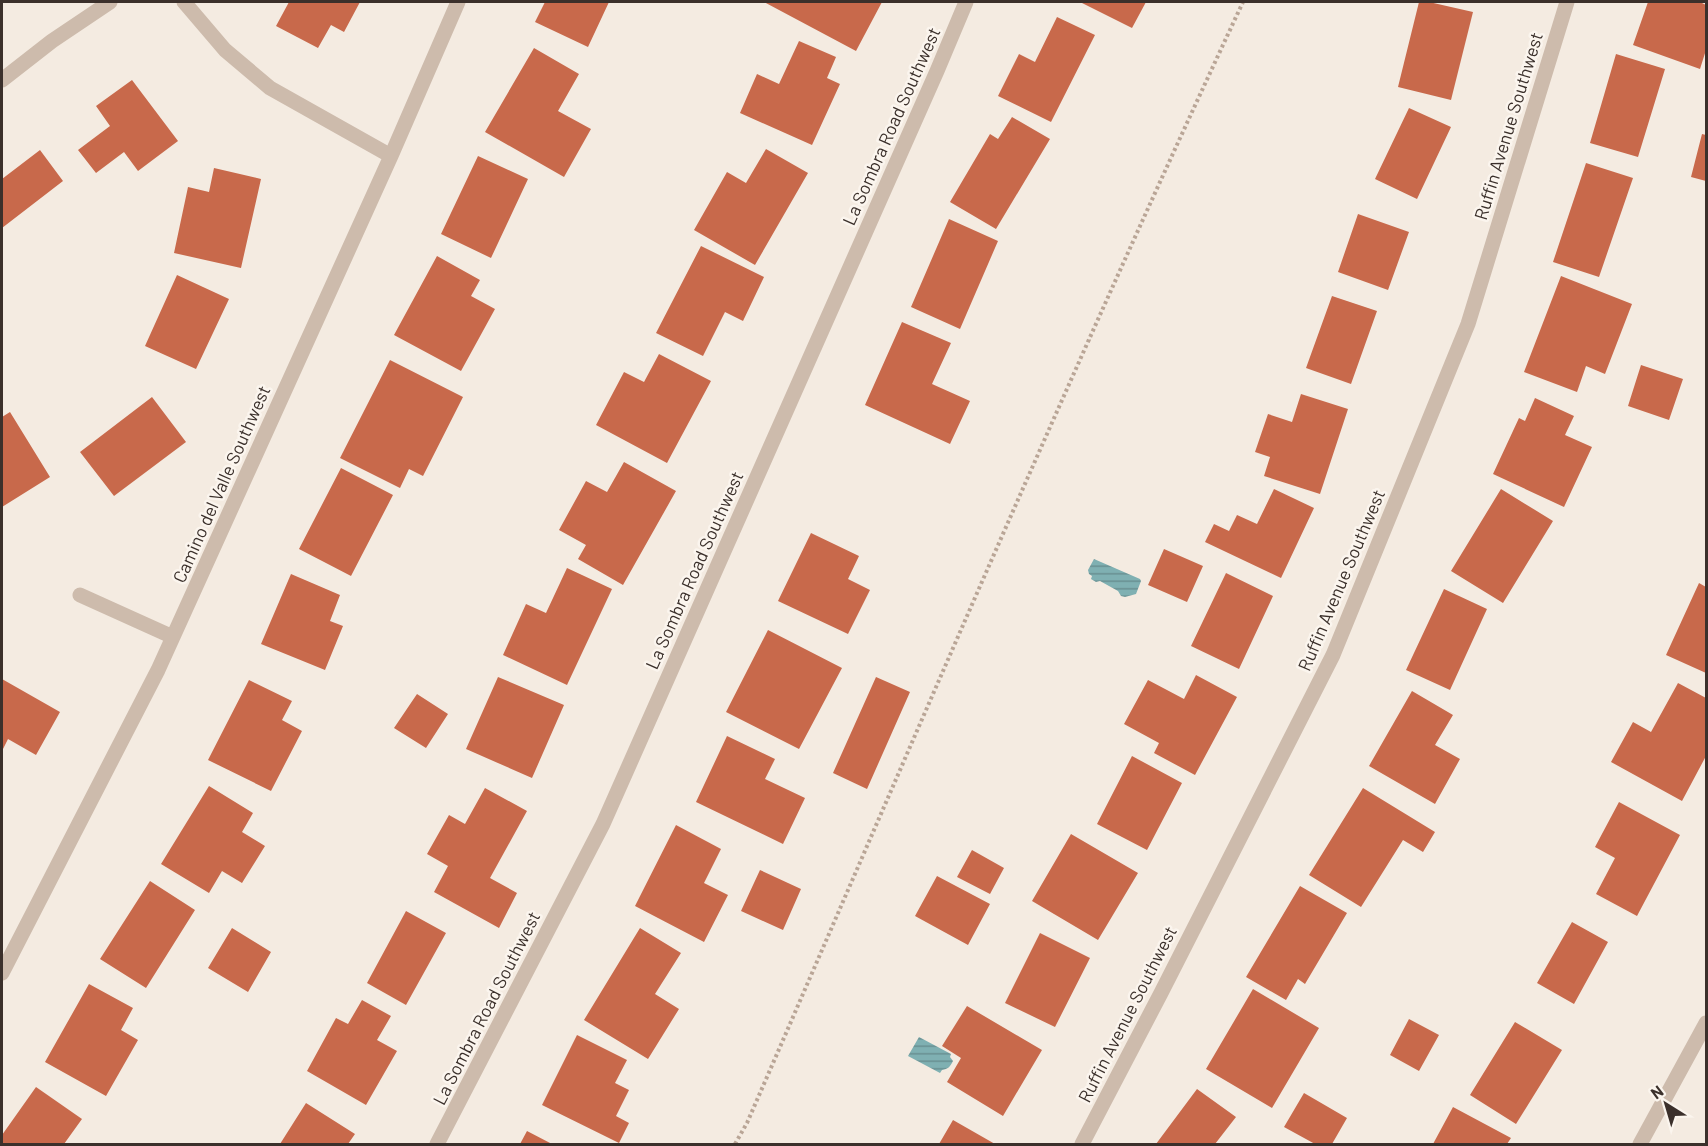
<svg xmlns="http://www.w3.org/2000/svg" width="1708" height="1146" font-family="Barlow,sans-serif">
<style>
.water{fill:url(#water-rules)}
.building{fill:#c8694b}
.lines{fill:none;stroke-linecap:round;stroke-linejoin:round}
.path{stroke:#b9a596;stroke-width:4;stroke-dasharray:3 3;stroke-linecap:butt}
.minor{stroke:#cdbbac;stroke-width:15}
.labels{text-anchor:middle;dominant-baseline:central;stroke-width:5;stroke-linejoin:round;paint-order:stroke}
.street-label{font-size:18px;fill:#3b302b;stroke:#fbf5ee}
</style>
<defs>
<pattern id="water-rules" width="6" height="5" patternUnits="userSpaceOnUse" patternTransform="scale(1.5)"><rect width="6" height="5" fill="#7fb0b2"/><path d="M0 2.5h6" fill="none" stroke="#699091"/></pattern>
</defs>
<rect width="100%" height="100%" fill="#f4ebe1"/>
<path class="water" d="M1094,559L1140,579L1141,581L1136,594L1125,597L1121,596L1118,591L1100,581L1096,582L1091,579L1092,576L1089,574L1088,570Z
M919,1037L951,1054L950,1057L953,1061C950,1067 948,1069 942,1070L940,1073L908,1056Z"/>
<path class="building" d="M289,2H360L344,32L331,25L318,48L276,26Z
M545,2H609L588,47L535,22Z
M764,2H882L856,51Z
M1080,2H1146L1132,28Z
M1419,2H1429L1473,12L1451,100L1398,87Z
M1648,2H1700L1706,5V50L1700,69L1633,45Z
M1057,17L1095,35L1051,122L998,96L1019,54L1035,62Z
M799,41L836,57L827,78L840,84L812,145L740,113L757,74L779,84Z
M534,48L579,74L558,111L591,129L564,177L485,132Z
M1616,54L1665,69L1638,157L1590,143Z
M132,80L178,141L138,171L124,152L96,173L78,150L110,126L96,106Z
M1409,108L1451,127L1417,199L1375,179Z
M1012,117L1050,139L996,229L950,202L990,134L998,139Z
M1702,134L1706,135V181L1691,177Z
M766,149L808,173L755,265L694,230L727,172L746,183Z
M40,150L63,181L2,228V179Z
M478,156L528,179L491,258L441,234Z
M1586,163L1633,178L1599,277L1553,262Z
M214,168L261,179L241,268L174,253L188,187L209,192Z
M1358,214L1409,232L1388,290L1338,272Z
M949,219L998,241L960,329L911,307Z
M701,246L764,277L743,321L725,312L703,356L656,333Z
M437,256L480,280L471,296L495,309L461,371L394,335Z
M177,275L229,299L196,369L145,346Z
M1561,276L1632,304L1605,374L1586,366L1577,392L1524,372Z
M1332,296L1377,311L1351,384L1306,368Z
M902,322L951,343L932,384L970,401L950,444L865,405Z
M659,354L711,381L667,463L596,425L624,372L644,382Z
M390,360L463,397L423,476L409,469L400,488L340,458Z
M1641,365L1683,379L1669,420L1628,406Z
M1301,394L1348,409L1320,494L1264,476L1270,457L1255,452L1268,414L1292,422Z
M152,397L186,442L114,496L80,452Z
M1535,398L1574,416L1565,435L1592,447L1564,507L1493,474L1519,418L1525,421Z
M10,412L50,477L2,507V417Z
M624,462L676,491L623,585L578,559L586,545L559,530L586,481L607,492Z
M341,468L393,495L351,576L299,549Z
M1274,489L1314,508L1281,578L1205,542L1214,524L1229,531L1237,515L1257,524Z
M1501,489L1553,521L1503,603L1451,571Z
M811,533L859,556L848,579L870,590L848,634L778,601Z
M1164,549L1203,566L1187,602L1148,585Z
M567,568L612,589L567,685L503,655L526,604L546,613Z
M1226,573L1273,596L1239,669L1191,646Z
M291,574L340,595L330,621L343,626L325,670L261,644Z
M1699,583L1706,587V673L1666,655Z
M1444,589L1487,609L1450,690L1406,670Z
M768,630L842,668L799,749L726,712Z
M1196,675L1237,697L1195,775L1154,753L1159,743L1124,724L1148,680L1184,699Z
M498,677L564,705L532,778L466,749Z
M876,677L910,692L867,789L833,773Z
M2,679L60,712L36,755L8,739L2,751Z
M249,680L292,701L282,720L302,731L271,791L208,760Z
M1678,683L1706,698V756L1682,801L1611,762L1633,722L1651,732Z
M1412,691L1453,715L1435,745L1460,759L1435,804L1369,766Z
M417,694L448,714L426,748L394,728Z
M727,736L775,759L765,779L805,798L783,844L696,802Z
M1132,756L1182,783L1147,850L1097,824Z
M209,786L253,813L242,832L265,846L242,883L222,871L209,893L161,864Z
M485,788L527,811L490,878L517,893L499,928L434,892L448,866L427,854L449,815L465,824Z
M1363,788L1435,832L1423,852L1403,840L1361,907L1309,875Z
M1619,802L1680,835L1637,916L1596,894L1615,858L1595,847Z
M676,825L721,849L704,883L728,895L704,942L635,906Z
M1071,834L1138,873L1098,940L1032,901Z
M972,850L1004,868L990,894L957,877Z
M760,870L801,889L783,930L741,911Z
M937,876L990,904L968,945L915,916Z
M150,881L195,910L146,988L100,959Z
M1300,886L1347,913L1305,984L1298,979L1286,1000L1246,977Z
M406,911L446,933L406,1005L367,983Z
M1572,922L1608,942L1574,1004L1537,983Z
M232,928L271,952L248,992L208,968Z
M640,928L681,953L655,994L679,1009L648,1059L584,1020Z
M1040,933L1090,958L1055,1027L1005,1003Z
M89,984L133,1008L121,1030L138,1040L106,1096L45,1062Z
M1253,989L1319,1028L1272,1108L1206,1069Z
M362,1000L391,1016L377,1040L397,1051L366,1105L307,1071L336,1018L348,1024Z
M967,1006L1042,1050L1003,1116L947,1082L961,1058L942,1046Z
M1409,1019L1439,1035L1419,1071L1390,1055Z
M1515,1022L1562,1050L1516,1124L1470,1095Z
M577,1035L627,1060L615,1083L629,1090L616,1116L629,1123L619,1143L542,1105Z
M36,1087L82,1119L64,1144H2V1135Z
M1197,1089L1236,1117L1215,1144H1156Z
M1304,1093L1347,1118L1332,1144H1315L1284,1127Z
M306,1103L355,1134L348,1144H280Z
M1453,1107L1511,1138L1507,1144H1433Z
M953,1120L995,1144H939Z
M527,1131L552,1144H520Z"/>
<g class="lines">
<path class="path" d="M735,1144L747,1123C910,748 1070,372 1243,2"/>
<path class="minor" d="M184,2L225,50L270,88L391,156
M2,80L52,41L110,2
M80,595L173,637
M2,973L158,670L391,156L458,2
M437,1144L603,824L937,71L966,2
M1082,1144L1161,993L1333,655L1468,324L1567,2
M1640,1144L1706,1023"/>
</g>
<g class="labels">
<g class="street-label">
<text transform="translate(891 126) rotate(-66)">La Sombra Road Southwest</text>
<text transform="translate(1508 126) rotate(-73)">Ruffin Avenue Southwest</text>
<text transform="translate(221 484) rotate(-66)">Camino del Valle Southwest</text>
<text transform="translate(694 570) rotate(-66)">La Sombra Road Southwest</text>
<text transform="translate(1341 580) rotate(-67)">Ruffin Avenue Southwest</text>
<text transform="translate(486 1008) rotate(-63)">La Sombra Road Southwest</text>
<text transform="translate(1127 1014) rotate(-63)">Ruffin Avenue Southwest</text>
</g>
</g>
<rect width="1708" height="1146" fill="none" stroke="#3b302b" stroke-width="6"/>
<g transform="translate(1666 1104) rotate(323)" stroke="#fbf5ee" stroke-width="4.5" paint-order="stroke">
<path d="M0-4.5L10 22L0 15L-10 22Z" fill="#3b302b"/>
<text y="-9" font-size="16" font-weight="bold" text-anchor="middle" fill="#3b302b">N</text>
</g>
</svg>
